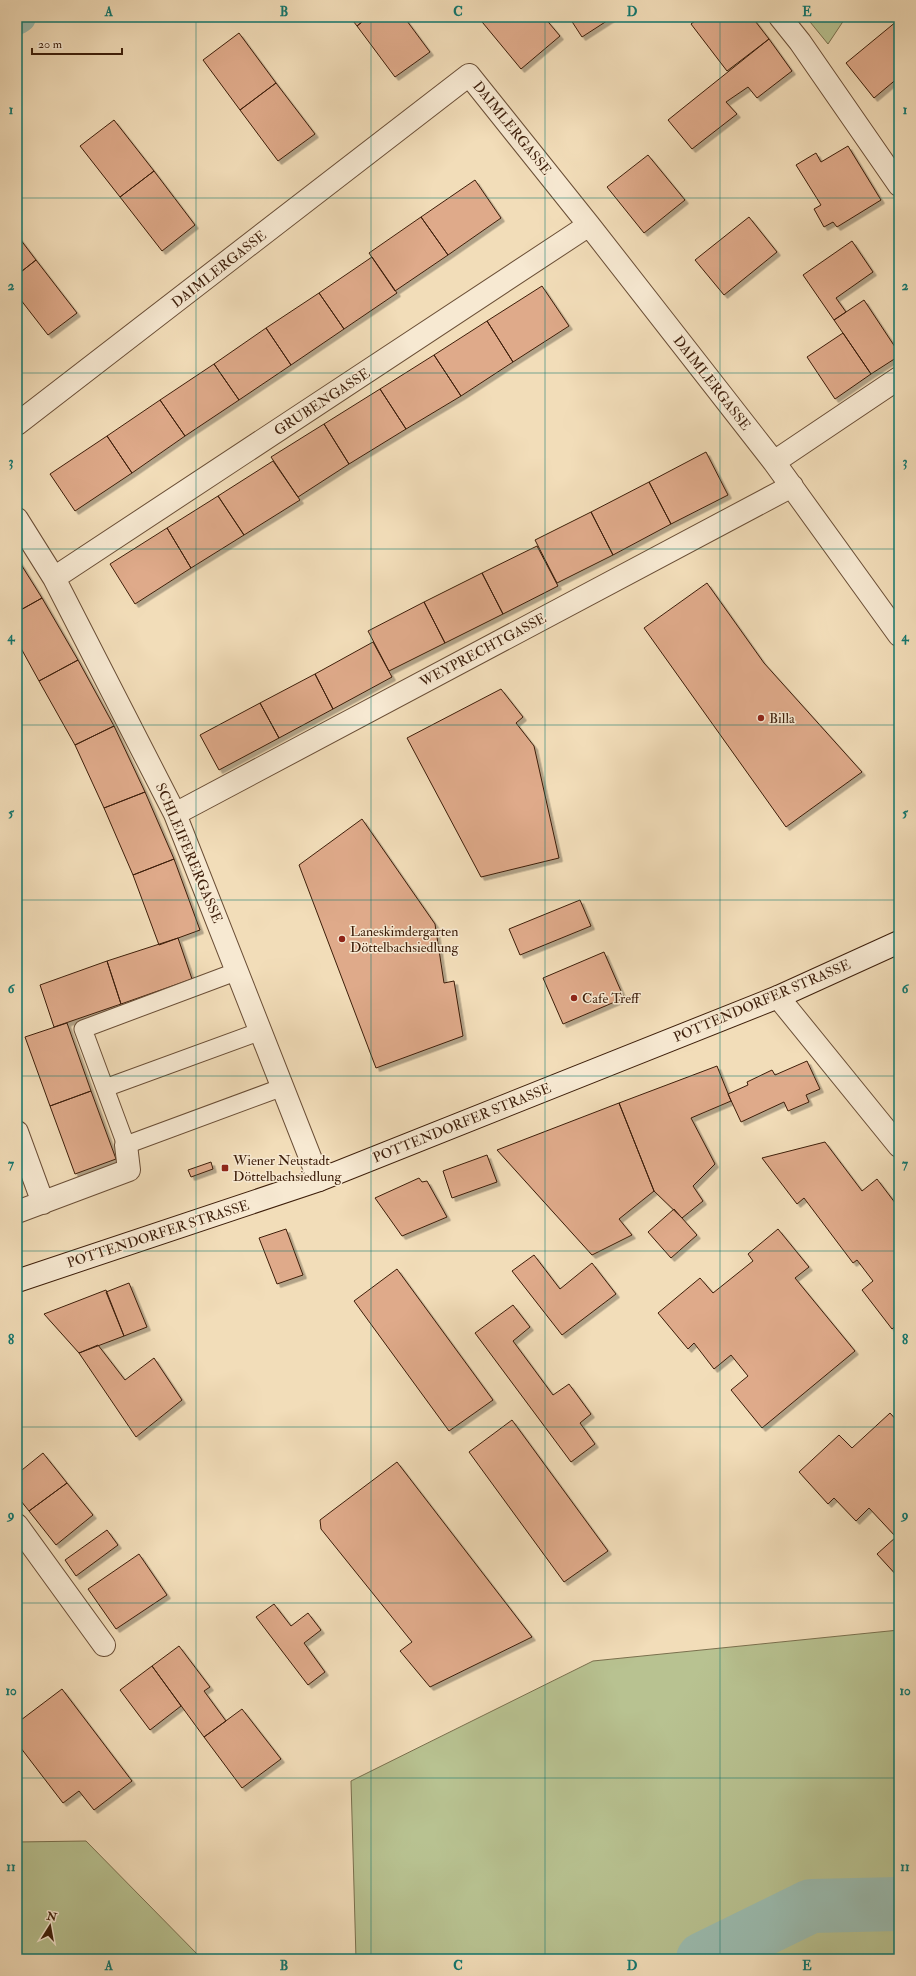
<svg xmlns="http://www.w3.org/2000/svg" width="916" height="1976" font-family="'IM FELL Double Pica',serif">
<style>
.green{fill:#b8c291;stroke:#7a704e}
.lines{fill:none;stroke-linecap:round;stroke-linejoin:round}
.canal{stroke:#9bbcb0;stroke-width:32}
.river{stroke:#9bbcb0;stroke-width:54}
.building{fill:#dfaa8a;stroke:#3d1e0a;filter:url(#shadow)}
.service-casing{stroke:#6a4e36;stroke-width:19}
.minor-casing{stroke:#6a4e36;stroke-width:24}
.secondary-casing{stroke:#3d1e0a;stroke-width:24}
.service{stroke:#f7e9d2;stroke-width:17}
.minor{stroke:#f7e9d2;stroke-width:22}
.secondary{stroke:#f7e9d2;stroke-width:22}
.grid{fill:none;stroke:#0f766e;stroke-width:1;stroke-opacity:0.55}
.poi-dot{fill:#8f2418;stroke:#f7e9d2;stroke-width:1.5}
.labels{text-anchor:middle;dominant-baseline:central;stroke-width:3;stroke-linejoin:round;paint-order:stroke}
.street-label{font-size:14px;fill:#3d1e0a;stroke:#f7e9d2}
.poi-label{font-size:14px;fill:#3d1e0a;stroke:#f7e9d2;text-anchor:start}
.neatline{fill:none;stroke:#0f766e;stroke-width:1.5}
.grid-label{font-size:13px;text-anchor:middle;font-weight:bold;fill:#0f766e}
</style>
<defs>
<filter id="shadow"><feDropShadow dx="3.5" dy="3.5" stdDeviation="0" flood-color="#0004"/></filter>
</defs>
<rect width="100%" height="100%" fill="#f2ddb9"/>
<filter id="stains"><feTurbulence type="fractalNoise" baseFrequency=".005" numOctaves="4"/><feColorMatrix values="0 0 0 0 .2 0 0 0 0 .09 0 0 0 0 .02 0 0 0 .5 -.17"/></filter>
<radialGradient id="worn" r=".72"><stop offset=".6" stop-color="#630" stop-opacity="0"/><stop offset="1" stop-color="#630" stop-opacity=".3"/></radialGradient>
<path class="green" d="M806,17H846L828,44Z
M899,1630V1959H356L351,1781L593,1661Z
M86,1841L202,1959H17V1842Z"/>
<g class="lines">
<path class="canal" d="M17,19L20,17"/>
<path class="river" d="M703,1959L811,1906L899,1904"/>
</g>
<path class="building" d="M350,17H368L357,26Z
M368,17H404L430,52L395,77L357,26Z
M478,17H544L560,36L521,69Z
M569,17H613L582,37Z
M700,17H752L769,39L727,71L691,24Z
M897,21L899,23V77L874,98L846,63Z
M239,33L276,83L240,110L203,60Z
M769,39L792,71L757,98L748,87L726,102L737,114L692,149L668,120Z
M276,83L315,134L278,161L240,110Z
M114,120L154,171L120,197L80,146Z
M848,146L881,200L837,227L833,222L824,227L814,209L821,205L796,165L816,153L821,162Z
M648,155L685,200L644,233L607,187Z
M154,171L195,225L162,251L120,197Z
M475,180L501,218L448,255L421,217Z
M421,217L448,255L395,291L369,253Z
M749,217L777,252L724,295L695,260Z
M17,235L36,260L17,275Z
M852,241L873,272L836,298L846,312L834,320L803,275Z
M372,257L397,293L344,329L319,293Z
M36,260L77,313L48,335L17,295V275Z
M542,286L569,326L513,362L487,321Z
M319,293L344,329L291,365L266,328Z
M864,300L899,353V356L871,374L834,320Z
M487,321L513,362L461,396L434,355Z
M266,328L291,365L239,400L214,364Z
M843,333L871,374L835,399L807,357Z
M434,355L461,396L406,429L380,389Z
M214,364L239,400L185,436L160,400Z
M380,389L406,429L349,464L324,424Z
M160,400L185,436L132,473L107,436Z
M324,424L349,464L298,497L271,457Z
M107,436L132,473L75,511L50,474Z
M706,452L728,495L671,524L649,482Z
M273,461L300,500L244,535L218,496Z
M649,482L671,524L613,555L591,512Z
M218,496L244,535L191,568L167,528Z
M591,512L613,555L557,583L535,540Z
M167,528L191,568L135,604L110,564Z
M537,546L558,586L503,614L482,573Z
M17,558L42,598L17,612Z
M482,573L503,614L445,643L424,602Z
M707,583L764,663L862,772L786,827L644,628Z
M42,598L78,660L39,681L17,641V612Z
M424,602L445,643L389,671L368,631Z
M373,642L392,677L333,709L315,674Z
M78,660L114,726L75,745L39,681Z
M315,674L333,709L279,738L260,703Z
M501,689L523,717L516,723L534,746L559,858L481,877L407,738Z
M260,703L279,738L219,770L200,735Z
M114,726L145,792L104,808L75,745Z
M145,792L174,859L133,875L104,808Z
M362,819L435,924L444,983L454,981L463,1036L376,1068L299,865Z
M174,859L200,930L159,945L133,875Z
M580,900L591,926L520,955L509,929Z
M178,938L192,979L121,1004L107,961Z
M604,952L624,998L563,1024L543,978Z
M107,961L121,1004L54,1027L40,985Z
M67,1023L91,1091L50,1106L25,1037Z
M807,1061L820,1089L806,1095L809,1102L788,1111L784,1102L741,1122L728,1094L748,1085L747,1082L772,1070L775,1075Z
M717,1066L731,1101L691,1118L715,1164L693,1186L703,1201L682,1218L654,1191L619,1103Z
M91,1091L116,1159L75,1174L50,1106Z
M619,1103L654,1191L619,1219L632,1235L592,1255L497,1150Z
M825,1142L862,1191L877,1179L899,1208V1323L892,1329L862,1290L873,1281L857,1260L853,1263L804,1198L797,1204L762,1158Z
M487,1155L497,1182L452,1198L443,1171Z
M211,1162L213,1169L191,1177L188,1170Z
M419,1178L422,1182L427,1181L447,1217L402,1236L375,1198Z
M674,1209L697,1235L671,1258L648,1232Z
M286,1229L303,1275L277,1284L259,1238Z
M778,1229L809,1267L795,1278L855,1351L762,1428L731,1390L748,1376L731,1355L714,1369L694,1343L688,1349L658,1313L700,1278L713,1293L753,1261L748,1254Z
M534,1255L560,1289L592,1263L616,1294L562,1335L512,1271Z
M397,1269L493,1400L449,1431L354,1301Z
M129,1283L147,1327L124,1336L106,1292Z
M106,1290L124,1336L79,1353L44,1314Z
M513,1305L530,1327L513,1341L553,1395L569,1384L591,1414L580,1423L595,1444L571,1462L475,1333Z
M98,1345L125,1380L154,1358L182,1400L136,1437L79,1353Z
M890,1413L899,1423V1578L877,1554L896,1537L869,1508L856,1521L834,1498L828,1504L799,1472L839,1435L852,1448Z
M512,1420L608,1551L564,1582L469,1452Z
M43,1453L67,1483L29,1511L17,1496V1474Z
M397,1462L532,1637L430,1687L400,1651L412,1642L321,1529L320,1520Z
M67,1483L93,1515L56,1545L29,1511Z
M107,1530L118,1545L76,1576L65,1560Z
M139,1554L167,1595L116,1629L88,1589Z
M274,1604L291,1626L308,1613L321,1630L304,1643L325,1672L308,1685L256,1617Z
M179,1646L210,1687L204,1691L226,1721L204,1737L152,1666Z
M152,1666L181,1706L150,1730L120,1690Z
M62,1689L132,1781L94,1810L79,1791L63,1803L17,1743V1723Z
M242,1709L281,1759L242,1788L204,1737Z"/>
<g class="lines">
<defs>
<path id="service" d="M238,971L83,1029L126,1145L283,1087
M105,1088L261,1031"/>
<path id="minor" d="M780,17L800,42L899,185
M17,424L469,75L589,225L774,462L899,635
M774,462L899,378
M17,519L54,578L175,814L319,1180
M54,578L589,225
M175,814L792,486
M778,997L899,1146
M17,1132L43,1203
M17,1212L129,1170L126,1145
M17,1525L104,1645"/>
<path id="secondary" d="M17,1281L319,1180L778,997L899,942"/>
</defs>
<use href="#service" class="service-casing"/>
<use href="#minor" class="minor-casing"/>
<use href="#secondary" class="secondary-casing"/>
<use href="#service" class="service"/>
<use href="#minor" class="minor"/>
<use href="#secondary" class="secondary"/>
</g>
<path class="grid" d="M196,17V1959M371,17V1959M545,17V1959M720,17V1959M17,198H899M17,373H899M17,549H899M17,725H899M17,900H899M17,1076H899M17,1251H899M17,1427H899M17,1603H899M17,1778H899"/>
<g class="poi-dot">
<circle cx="761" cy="718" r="4"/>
<circle cx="342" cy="939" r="4"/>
<circle cx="574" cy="998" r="4"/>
<rect x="221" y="1164" width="8" height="8" rx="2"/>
</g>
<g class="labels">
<g class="street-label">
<text transform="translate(512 128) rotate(51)">DAIMLERGASSE</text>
<text transform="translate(219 269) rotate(-38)">DAIMLERGASSE</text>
<text transform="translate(712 383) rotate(52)">DAIMLERGASSE</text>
<text transform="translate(322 402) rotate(-33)">GRUBENGASSE</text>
<text transform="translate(483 650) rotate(-28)">WEYPRECHTGASSE</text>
<text transform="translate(189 853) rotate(67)">SCHLEIFERERGASSE</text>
<text transform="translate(762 1001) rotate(-23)">POTTENDORFER STRASSE</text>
<text transform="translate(462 1123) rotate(-22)">POTTENDORFER STRASSE</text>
<text transform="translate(158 1234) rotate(-18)">POTTENDORFER STRASSE</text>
</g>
<g class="poi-label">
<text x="769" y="718">Billa</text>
<text x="350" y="931">Laneskimdergarten<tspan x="350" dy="16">Döttelbachsiedlung</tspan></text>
<text x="582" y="998">Cafe Treff</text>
<text x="233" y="1160">Wiener Neustadt<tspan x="233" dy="16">Döttelbachsiedlung</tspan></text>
</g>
</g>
<rect width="916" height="1976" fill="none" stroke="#f2ddb9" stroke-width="44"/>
<g transform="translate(50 1926) rotate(11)" stroke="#f7e9d2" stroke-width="3" paint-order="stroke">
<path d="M0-3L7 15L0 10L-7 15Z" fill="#3d1e0a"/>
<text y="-6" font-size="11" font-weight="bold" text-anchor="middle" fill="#3d1e0a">N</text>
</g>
<path d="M32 48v6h90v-6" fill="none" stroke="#3d1e0a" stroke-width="2"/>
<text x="38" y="48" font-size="12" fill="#3d1e0a" stroke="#f7e9d2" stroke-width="3" paint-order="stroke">20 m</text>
<rect x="22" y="22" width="872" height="1932" class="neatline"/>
<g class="grid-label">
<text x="109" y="16">A</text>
<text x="284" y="16">B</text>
<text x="458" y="16">C</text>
<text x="632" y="16">D</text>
<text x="807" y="16">E</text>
<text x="11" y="114">1</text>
<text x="905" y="114">1</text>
<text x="11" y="290">2</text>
<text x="905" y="290">2</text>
<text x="11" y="466">3</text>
<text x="905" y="466">3</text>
<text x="11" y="641">4</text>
<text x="905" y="641">4</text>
<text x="11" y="817">5</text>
<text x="905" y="817">5</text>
<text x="11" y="993">6</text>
<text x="905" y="993">6</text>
<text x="11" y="1168">7</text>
<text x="905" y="1168">7</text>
<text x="11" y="1344">8</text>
<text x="905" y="1344">8</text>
<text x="11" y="1519">9</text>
<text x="905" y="1519">9</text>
<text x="11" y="1695">10</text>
<text x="905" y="1695">10</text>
<text x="11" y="1871">11</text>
<text x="905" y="1871">11</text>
<text x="109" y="1970">A</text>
<text x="284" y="1970">B</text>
<text x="458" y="1970">C</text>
<text x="632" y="1970">D</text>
<text x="807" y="1970">E</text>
</g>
<rect width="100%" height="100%" filter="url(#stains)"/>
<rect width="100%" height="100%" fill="url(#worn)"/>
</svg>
